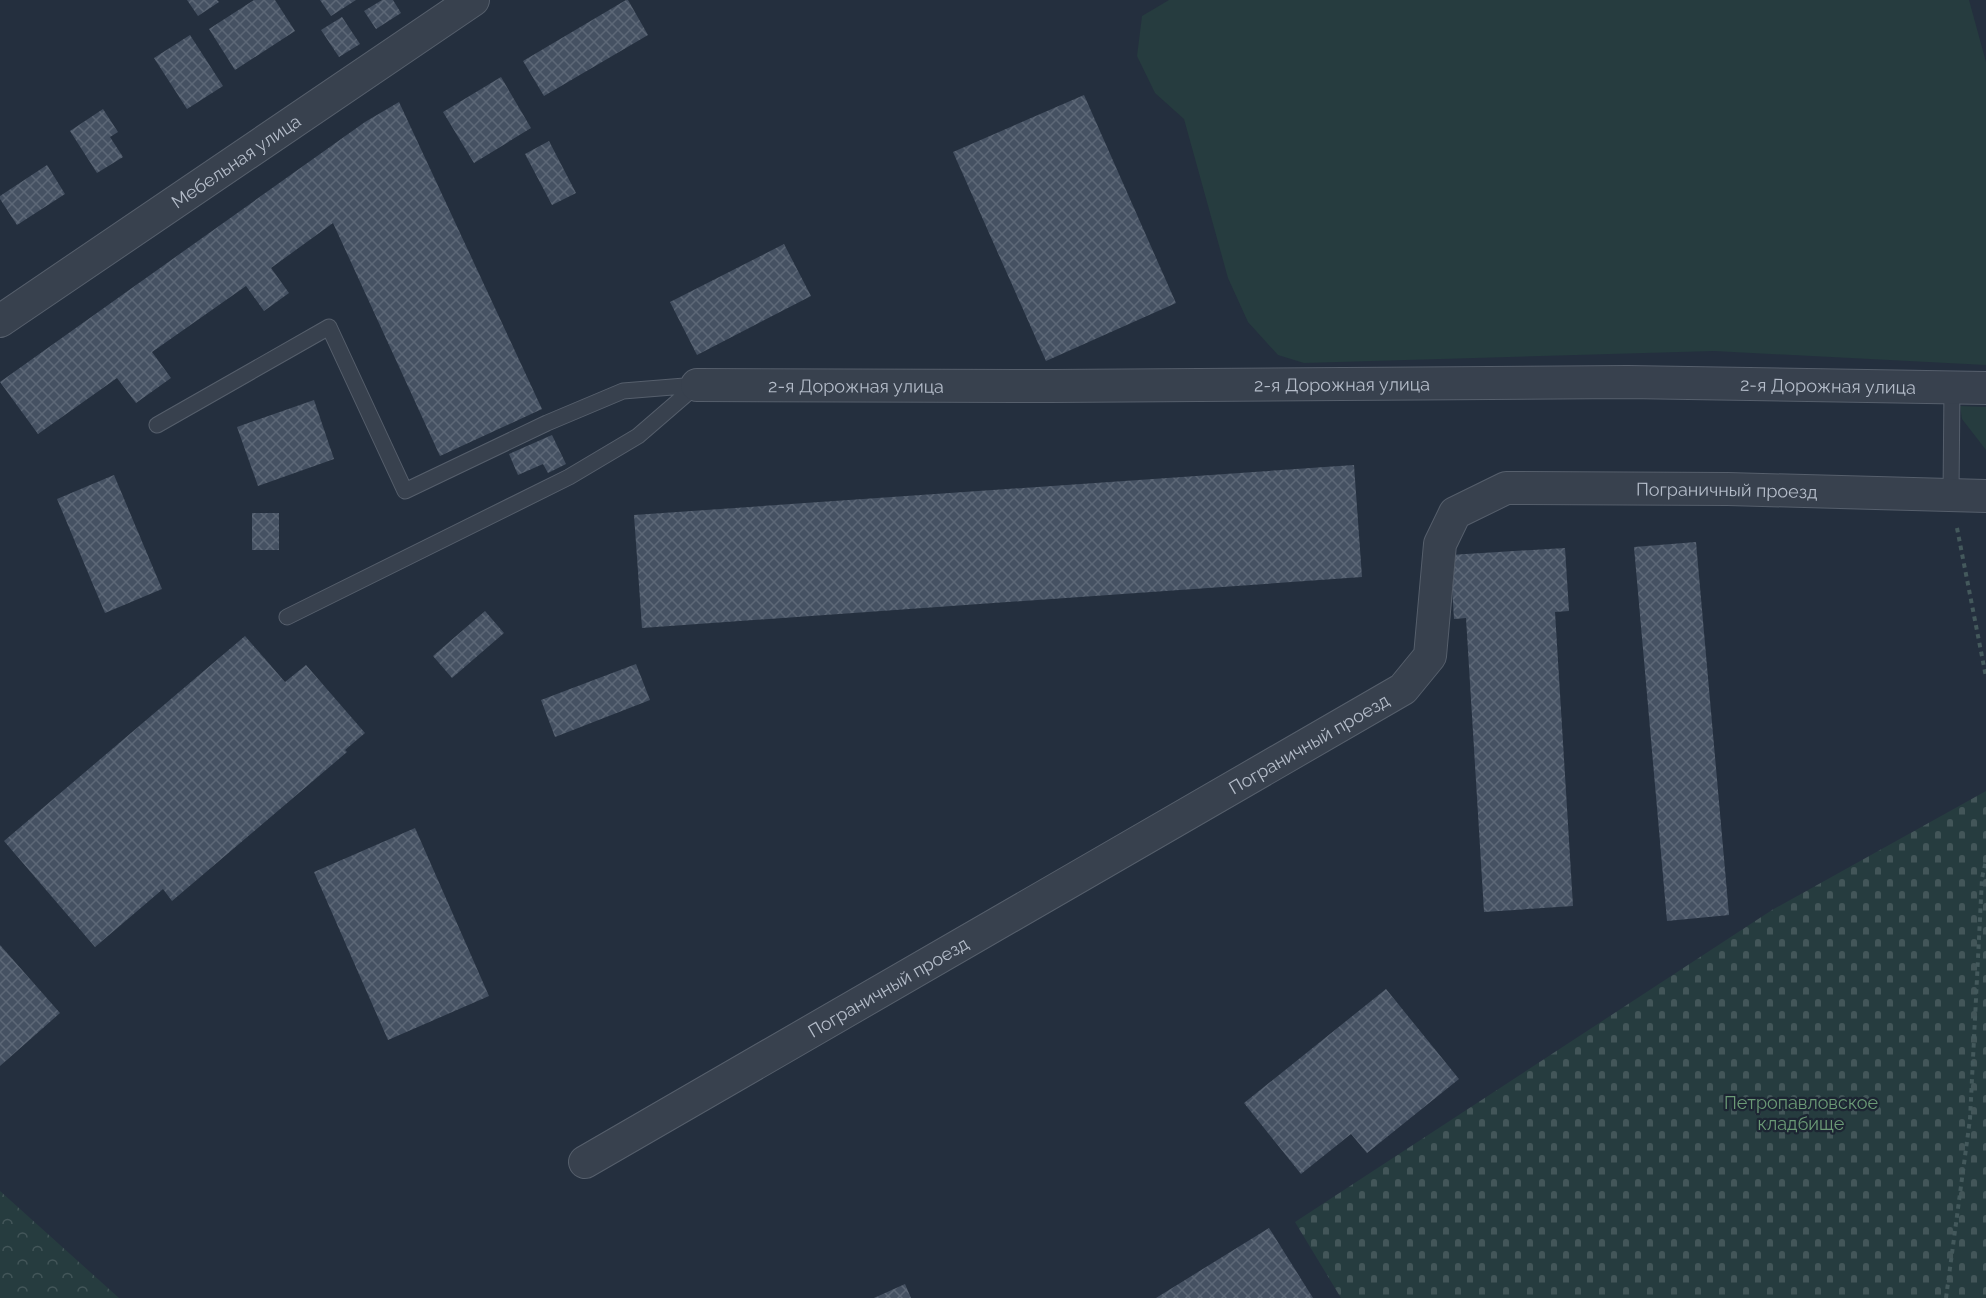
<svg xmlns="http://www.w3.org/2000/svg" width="1986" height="1298" font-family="Raleway,sans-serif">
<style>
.green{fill:#263c3f}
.forest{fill:url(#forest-crowns)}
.cemetery{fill:url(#cemetery-stones)}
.building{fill:url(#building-cross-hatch)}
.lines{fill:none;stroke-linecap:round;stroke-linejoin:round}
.lane-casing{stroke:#565f6c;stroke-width:17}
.street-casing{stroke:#565f6c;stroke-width:34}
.path{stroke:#44595c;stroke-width:4;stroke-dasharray:4.5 4.5;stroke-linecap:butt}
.lane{stroke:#38414e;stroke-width:15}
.street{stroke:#38414e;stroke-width:32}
.labels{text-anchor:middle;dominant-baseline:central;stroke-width:4.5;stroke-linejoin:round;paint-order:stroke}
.street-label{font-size:18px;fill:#b4bcc9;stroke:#1d2633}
.park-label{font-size:18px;fill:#6b9a76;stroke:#1d2633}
</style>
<defs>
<pattern id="forest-crowns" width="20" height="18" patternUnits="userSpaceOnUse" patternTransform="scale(1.5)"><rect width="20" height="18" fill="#263c3f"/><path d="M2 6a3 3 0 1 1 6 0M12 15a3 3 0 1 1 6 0" fill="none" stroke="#435659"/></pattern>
<pattern id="cemetery-stones" width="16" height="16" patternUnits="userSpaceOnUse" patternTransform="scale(1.5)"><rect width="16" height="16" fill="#263c3f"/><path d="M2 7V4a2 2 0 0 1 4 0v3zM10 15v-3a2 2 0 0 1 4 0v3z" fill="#435659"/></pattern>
<pattern id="building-cross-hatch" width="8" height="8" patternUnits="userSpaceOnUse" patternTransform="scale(1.5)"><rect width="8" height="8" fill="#455162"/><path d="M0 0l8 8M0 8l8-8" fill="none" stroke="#5d6877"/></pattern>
</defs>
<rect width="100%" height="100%" fill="#242f3e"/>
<path class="green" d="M1169,0H1969L1986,62V365L1714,351L1304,363L1278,355L1248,322L1228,278L1184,119L1155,93L1137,56L1142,16Z
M1960,406L1986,407V450L1962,419Z"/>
<path class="forest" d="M0,1191L119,1298H0Z"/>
<path class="cemetery" d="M1986,791V1298H1341L1295,1222L1772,910Z"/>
<path class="building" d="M187,0H217L219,2L198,16Z
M254,0H275L295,31L235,70L209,29Z
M320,0H356L331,16Z
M382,0H393L401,13L376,29L364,11Z
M626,0H628L648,35L544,96L523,61Z
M342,17L360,44L339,57L321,30Z
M190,35L223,86L187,109L154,58Z
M501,77L531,128L474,163L443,112Z
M1084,95L1176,303L1046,361L953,152Z
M399,102L542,409L440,456L333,223L271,268L289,293L264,311L246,286L152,352L171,378L136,403L117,378L38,434L0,382L365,122Z
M103,109L118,132L110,137L123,157L97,173L70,131Z
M549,141L576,193L552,205L525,154Z
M47,165L65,194L17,225L0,199V196Z
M784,244L811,296L697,355L670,302Z
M314,400L334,459L258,486L237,427Z
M552,435L566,464L548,473L543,464L518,475L509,454Z
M1354,465L1362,577L642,628L634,515Z
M114,475L162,589L105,613L57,499Z
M252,513H279V550H252Z
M1696,542L1729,915L1667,921L1634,547Z
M1565,548L1569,611L1555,612L1573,906L1484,912L1466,618L1454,619L1450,555Z
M485,611L504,633L452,678L433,656Z
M245,636L285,682L306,665L365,733L345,750L347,752L172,901L163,889L95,947L4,841Z
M636,664L650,700L555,737L541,700Z
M415,828L489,996L388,1040L314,872Z
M0,945L60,1013L0,1066Z
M1386,989L1459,1079L1367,1153L1351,1134L1301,1174L1244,1103Z
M1269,1228L1313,1298H1156Z
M905,1284L911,1298H874Z"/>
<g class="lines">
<defs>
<path id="lane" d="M157,425L329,327L405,491L547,423L623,391L697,385
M1951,494L1952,387
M287,617L569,477L638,436L697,385"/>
<g id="street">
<path id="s1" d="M0,321L473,0"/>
<path id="s2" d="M697,385L1053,386L1628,382L1986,388"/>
<path id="s3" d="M585,1162L1403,689L1430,656L1440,544L1455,513L1506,488L1728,489L1986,496"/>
</g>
</defs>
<use href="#lane" class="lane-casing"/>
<use href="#street" class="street-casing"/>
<path class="path" d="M1957,528L1986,677
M1946,1298L1970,1119L1982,878L1986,861"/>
<use href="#lane" class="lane"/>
<use href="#street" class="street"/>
</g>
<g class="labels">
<g class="street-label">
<text stroke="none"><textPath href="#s1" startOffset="285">Мебельная улица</textPath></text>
<text stroke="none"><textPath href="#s2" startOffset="645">2-я Дорожная улица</textPath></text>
<text stroke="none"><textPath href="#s2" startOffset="159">2-я Дорожная улица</textPath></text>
<text stroke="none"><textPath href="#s2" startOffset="1131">2-я Дорожная улица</textPath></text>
<text stroke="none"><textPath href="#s3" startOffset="1412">Пограничный проезд</textPath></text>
<text stroke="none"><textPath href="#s3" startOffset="836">Пограничный проезд</textPath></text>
<text stroke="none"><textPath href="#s3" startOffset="350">Пограничный проезд</textPath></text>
</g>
<g class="park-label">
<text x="1801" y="1102">Петропавловское<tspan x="1801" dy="21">кладбище</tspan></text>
</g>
</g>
</svg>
